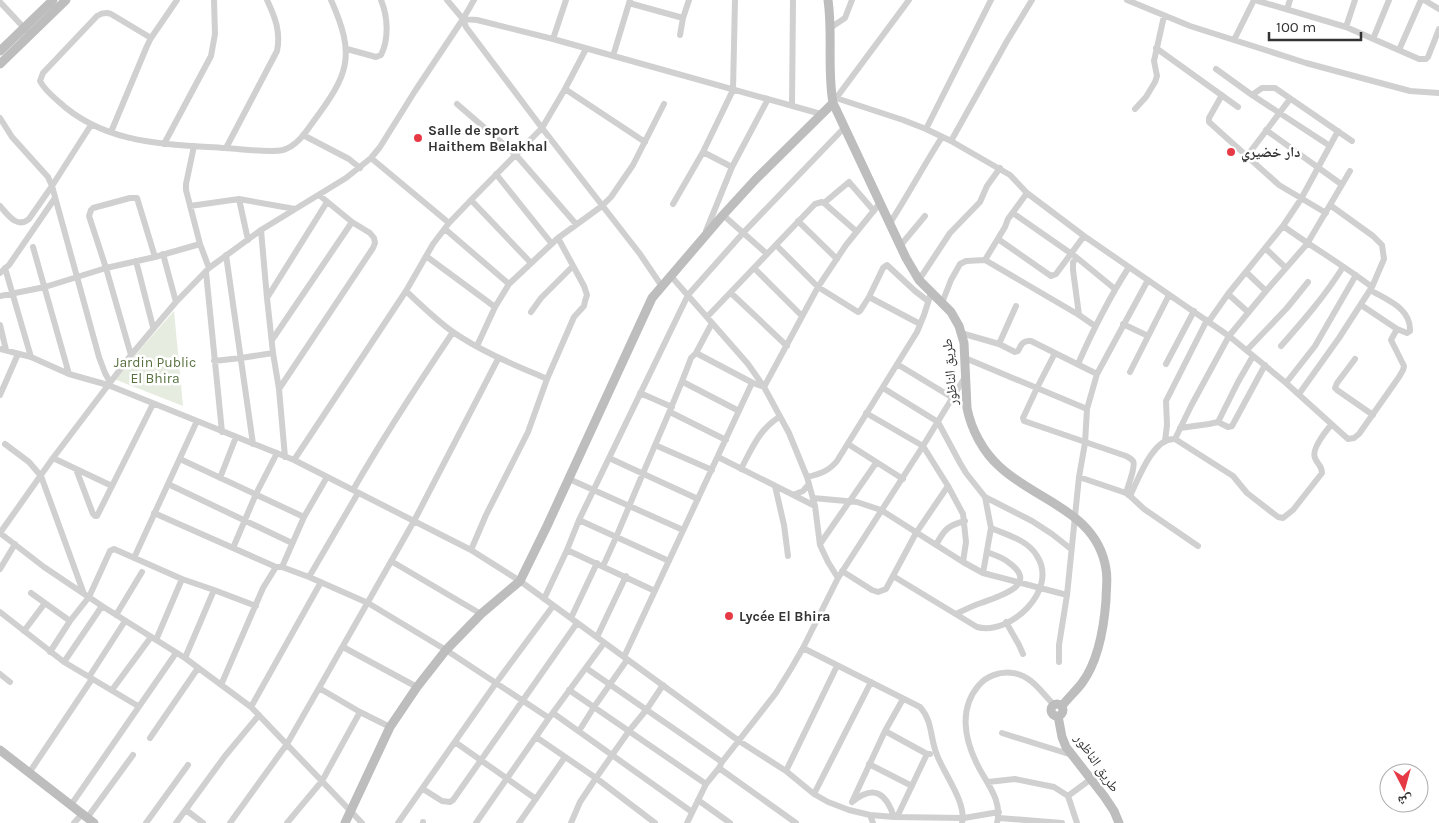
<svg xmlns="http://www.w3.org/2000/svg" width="1439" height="823" font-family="Karla,'Noto Naskh Arabic',sans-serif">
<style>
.green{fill:#e6ecdf}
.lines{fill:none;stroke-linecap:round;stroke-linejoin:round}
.street{stroke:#d0d0d0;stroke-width:6}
.secondary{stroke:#bdbdbd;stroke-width:9}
.poi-dot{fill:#e63946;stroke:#fff;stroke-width:2}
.labels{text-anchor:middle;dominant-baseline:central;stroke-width:5;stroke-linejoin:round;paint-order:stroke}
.poi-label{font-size:14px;font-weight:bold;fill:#333;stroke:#fff;text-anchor:start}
.park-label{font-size:14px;fill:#56703f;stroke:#fff}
.street-label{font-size:14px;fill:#333;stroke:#fff}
</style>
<rect width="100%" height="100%" fill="#fff"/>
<path class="green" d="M174,311L183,406L114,379Z"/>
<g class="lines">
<path class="street" d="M447,0L463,19L466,27L542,128L640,254L661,285
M1127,0L1190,26L1306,63L1410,91L1439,93
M1255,0L1346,27L1419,59H1426L1428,57L1439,29
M1424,0L1439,9
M0,2L26,30
M629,3L683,18L689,0
M1287,9L1290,0
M463,19L477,20L553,39L821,114
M1346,27L1355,0
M830,28L845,18L852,0
M680,35L683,18
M151,38L111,14C106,12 102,13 97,16L43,73L40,81C44,89 51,95 58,101C105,145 166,144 226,148C242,149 268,153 283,150C297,146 305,133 313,122C349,74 356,56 331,0
M553,39L566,0
M1373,39L1389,0
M1234,40L1254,0
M1156,48L1238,107
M347,49L376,57L381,55C389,39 388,17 381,0
M1399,50L1421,0
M613,56L630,0
M1216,69L1252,95L1330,146
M565,89L645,142
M1222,95L1209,118V122L1279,185L1326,213
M1252,95L1262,88H1275L1352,141
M836,98L903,120L926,129L951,141L1010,175L1027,193L1084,236L1229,336L1286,383L1348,439L1354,438L1359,434L1399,377L1403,370L1404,366L1391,340L1397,329L1361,305
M834,101L909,0
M457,104L516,155L576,224
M792,105L793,0
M1135,109L1146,97L1155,82L1157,76L1154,61L1164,16
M0,118L12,137L48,177L52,186L99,357L105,373L110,382
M926,129L991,0
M1266,130L1341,184
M111,132L147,46L151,38L177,0
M303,135L349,159L360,168
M951,141L1007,41L1032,0
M164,144L211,56L215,34L214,0
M194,146L186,184V190L200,244L209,268
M226,148L277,51C281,32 275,17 267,0
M703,152L732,167
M1247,156L1290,99
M371,158L449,223
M496,174L552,244
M239,199L248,240
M471,200L531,263
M824,203L849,182L874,211
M673,204L703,152L733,90L735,0
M1330,205L1373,236L1382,245L1384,259L1372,287
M0,206C8,215 17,229 29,219L52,186L91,125
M190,206L239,199L295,209
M1013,213L1076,257L1115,289
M723,215L767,254
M798,221L837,259
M890,223C908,195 924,165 942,137
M1283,226C1312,247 1343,265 1372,287L1339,338L1299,394
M445,229L509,284
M261,230L267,298L273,353L279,389L285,457
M706,231L732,167L768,99
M998,239L1051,276L1056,274L1084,236
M776,245L818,287L858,312L860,311L869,297L920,324
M900,246L925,216
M33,247L69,374
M1265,248L1286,268
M163,254L176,302
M226,255L253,444
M426,256L495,307
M1077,258L1073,262V270L1079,315
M985,260L1005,227L1008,219L1027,193
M136,261L153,327
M5,268L31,357
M754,268L802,316
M206,272L222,432
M1246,272L1266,291
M0,273L9,265L55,198
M670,275L748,364L764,387L789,433L807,477L815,506L820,545L828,562L838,578
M919,280L950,233L980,202L987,186L1000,168
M1370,290C1387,300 1411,308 1410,331L1407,333L1397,329
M406,291C421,305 436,320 453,332C482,352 515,365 547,379
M731,293L787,346
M1228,294L1248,312
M0,296L45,287L106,268L155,257L200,244
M869,297L883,268L887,265L915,291L928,301
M267,298L327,202
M942,303L951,280L960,264L966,261L985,260L1079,315L1095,326
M531,312L541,298L572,267
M707,317L815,204L822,202L824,203L856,231
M1209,321L1228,294L1283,226L1301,199L1338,131
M1123,324L1148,336
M0,325L6,350
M961,333L999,344L1015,352L1018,351C1021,345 1023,340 1031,341L1097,374
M272,340L352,222
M999,344L1016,306
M477,346L495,307L509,284L558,238L602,206L611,197L633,165L664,104
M1281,346C1303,321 1325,296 1343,267
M0,349L31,357L69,374L108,385L294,460L471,550L520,581L739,741L786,771L814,794L828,802L849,810L870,815L894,817L964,818L999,812
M1247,350L1287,308L1308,282
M696,353L753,383
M1055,353L1037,388L1023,418L1024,421L1126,456C1128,457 1131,458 1133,461C1136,466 1128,486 1126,493L1079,477
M131,355L106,268L89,216L91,210L93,208L130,198H137L155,257
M965,358L1087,409
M1355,359L1337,383L1335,388L1337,390L1373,415
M214,361L241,358L273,353
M897,364L953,398
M1078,364C1093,330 1109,298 1129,267
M1166,364L1194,311
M1130,372L1169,295
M683,382L739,411
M1286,383L1315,346L1356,275
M883,388L938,422L960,463L966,473L985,497L991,528L983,573
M279,389L373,248L375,243L374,238L370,233L352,222L319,195
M640,393L672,407
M0,395L18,354
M670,412L726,440
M866,413L923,446L948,486L963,514L966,542L963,562
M1218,422L1238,382L1253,356
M1180,428L1209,424L1218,422L1228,427L1232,426L1265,365
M1175,439L1191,406L1229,336L1266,291L1307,244L1350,171
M1165,441L1167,425L1166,401L1207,320
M5,444L29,462L41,476L84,594
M848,444L903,479
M655,445L712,470
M718,457L815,506
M53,458L112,486
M609,458L698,499
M180,459L304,517
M294,460L406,291L433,244L449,223L471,200L542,128L565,89L586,49
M76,469L93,514L95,516H97L153,404
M741,469C752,448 759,430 779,417
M807,477C820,474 829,471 837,461L917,332L924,315L931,293
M220,478L236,437
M569,479L683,530
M168,484L292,543
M775,486L784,525L788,556
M353,490C384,436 418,384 453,332
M1126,493L1130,496C1138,480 1153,437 1175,439L1233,476L1247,493L1278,517L1283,518L1293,510L1322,473C1322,465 1317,464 1315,458C1311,449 1326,431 1331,425
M793,495L803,491L809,484
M1130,496L1144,509L1198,546
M985,497L1032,521L1052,534L1071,549
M813,498L857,502L881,510L963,562L983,573L1067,595
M154,513L276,567H282L309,577L368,603L446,650L549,718
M579,520L669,561
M0,533L53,458L131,355L176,302L209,268L261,230L346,178L371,158L380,147L415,91L463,19L474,0
M0,533L44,567L102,606L185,658L251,707L362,823
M820,544L876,463
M936,545C944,530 948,525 965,521
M233,548L256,494L277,453
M471,550L486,515L528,432L547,379L574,317L584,306L585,301L587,295L584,286L558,238
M567,550L655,591
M134,558L197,421
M391,561L481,614
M603,566C618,535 630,503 644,471C660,433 677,396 691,358L696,353L712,323
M282,567L304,517L327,477
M0,569L15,544
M842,571L872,590L878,592L886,589L916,533L948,486
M893,576L977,627C1010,636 1059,590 1037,556C1028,540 1007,535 991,528
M309,577L358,493
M31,593L70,621
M544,599L567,550L579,520L688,295L743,233L844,128
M0,612L64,662L138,706
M956,614C964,610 972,606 981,603C999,596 1041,585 1008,562C1002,557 994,555 987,552
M116,615L142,572
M571,618L597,563
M1006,622L1019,645L1023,654
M24,631L45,603
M597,637L626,576
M156,640L182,579
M343,647L417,687
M803,648L920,707C933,721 930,739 937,755C944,774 967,803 962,823
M50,652L70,621L89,597L110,551L114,549L182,579L214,590L256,606
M624,657L751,385L753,383L764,387L818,287L846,245L880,203
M185,658L214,590
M64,662L102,606
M1059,662V645L1067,595L1079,477L1085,443L1087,409L1097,374L1148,280
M586,668L722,762
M0,674L10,682
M89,677L125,621
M221,685L263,588L276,567
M319,688L360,712L390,727
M112,690L151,637
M569,690L706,784
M251,707L321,582
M553,713L692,812
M579,731L594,707L627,660
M885,731L927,754H930
M1002,733L1072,755
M536,737L596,778L655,823
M150,738L198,668
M455,742L536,799
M869,764L912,786
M719,768L796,823
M786,771L837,666
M29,773L92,679
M988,782L1015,779L1054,787L1068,796L1077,823
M423,789L442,801L450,802L453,800L577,623
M814,794L871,682
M1068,796L1091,779
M698,800L730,823
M852,802L885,731L903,699
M852,802C874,784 886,793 894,817
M71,805L176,653
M186,810L203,823
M870,815L873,823
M897,817L927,754
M87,818L133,755
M999,818L1062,823
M74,823L82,814
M146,823L188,765
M176,823L225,756L259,715
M230,823L287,744L319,688L414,521L498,359
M287,823L322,781L360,712
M398,823L496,683L553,606
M423,823V822
M476,823L549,718L604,643
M519,823L565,757
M571,823L580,802L596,778L629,731L647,709L663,685
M687,823L706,784L719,768L722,762L776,693L792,667L803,648L838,578L923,446L965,377
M997,823C1003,800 986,783 977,764C964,738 959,708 979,685C987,676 1000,671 1013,673C1031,675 1042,693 1054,705"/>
<path class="secondary" d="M828,0C833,34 827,69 833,103L906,258L919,280L951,312L959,326L964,343L967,408C971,429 983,452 1000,467C1036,501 1097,511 1106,569C1108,579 1106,589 1106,600C1104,627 1099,660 1082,683C1076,691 1068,698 1062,706
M0,51L53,0
M0,64L66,0
M1051 710a6 6 0 1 1 12 0a6 6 0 1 1-12 0Z
M1058,716L1062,737L1066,747L1104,796L1114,811L1119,823
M0,750L94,823
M345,823L390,727L417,687L446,650L481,614L520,581L547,526L652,298L723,215L756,179L833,103"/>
</g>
<g class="poi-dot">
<circle cx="418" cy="138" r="5"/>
<circle cx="1231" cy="152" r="5"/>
<circle cx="729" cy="616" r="5"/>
</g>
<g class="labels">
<g class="poi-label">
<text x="428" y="130">Salle de sport<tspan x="428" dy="16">Haithem Belakhal</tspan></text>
<text x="1241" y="152">دار خضيري</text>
<text x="739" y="616">Lycée El Bhira</text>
</g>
<g class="park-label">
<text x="155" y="362">Jardin Public<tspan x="155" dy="16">El Bhira</tspan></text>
</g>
<g class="street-label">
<text transform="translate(950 372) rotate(-95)">طريق الناظور</text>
<text transform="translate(1097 763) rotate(55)">طريق الناظور</text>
</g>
</g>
<g transform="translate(1404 788) rotate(174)"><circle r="24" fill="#ffffff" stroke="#adadad"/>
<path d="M0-4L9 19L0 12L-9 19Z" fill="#e63946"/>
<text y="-8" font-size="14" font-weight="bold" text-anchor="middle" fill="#333333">ش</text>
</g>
<path d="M1269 32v8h92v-8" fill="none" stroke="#333333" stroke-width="2.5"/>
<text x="1276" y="32" font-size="15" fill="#333333" stroke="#ffffff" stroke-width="4" paint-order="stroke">100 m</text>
</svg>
